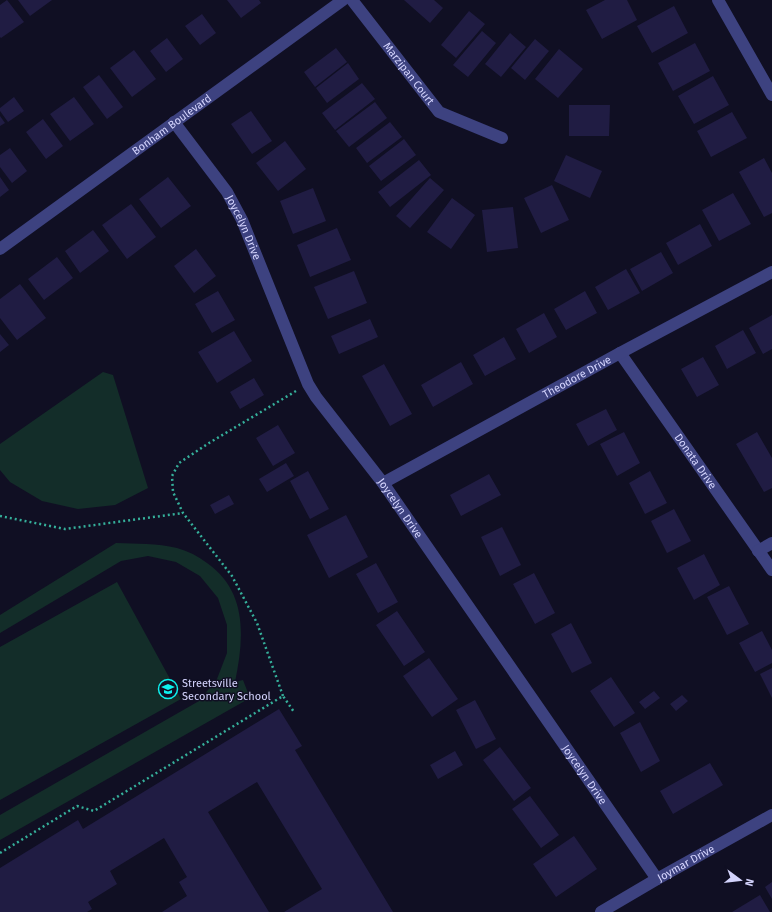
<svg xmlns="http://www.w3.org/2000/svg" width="772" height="912" font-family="'Fira Sans',sans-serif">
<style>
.green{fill:#132d29}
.building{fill:#201c43}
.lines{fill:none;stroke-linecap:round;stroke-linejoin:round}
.path{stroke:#35af9a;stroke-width:2.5;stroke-dasharray:2 3;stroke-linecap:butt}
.minor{stroke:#3d4280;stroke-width:12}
.labels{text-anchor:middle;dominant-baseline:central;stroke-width:3;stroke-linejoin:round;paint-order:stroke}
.street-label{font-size:11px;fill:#d4d4fd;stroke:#100f23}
.poi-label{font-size:11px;fill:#d4d4fd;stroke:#100f23;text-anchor:start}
</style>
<rect width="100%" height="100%" fill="#100f23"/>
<path class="green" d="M103,372L113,375L148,488L115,505L78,509L42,501L10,482L0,470V444Z
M116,543C136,544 157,543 177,548C188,551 198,556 207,563C248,592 244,638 235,682L243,680L250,698L0,840V815L199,701L217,679L227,653V625L218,598L200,576L176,562L148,556L121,561L0,633V615Z
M117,582L181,699L0,800V647Z"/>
<path class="building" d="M7,0L24,22L1,38L0,37V5Z
M18,0H52L30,16Z
M227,0H259L261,3L241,18Z
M404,0H434L443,8L430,23Z
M605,0H627L637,20L602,39L586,10Z
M674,6L688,33L652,53L637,26Z
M469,11L485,24L456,58L441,45Z
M202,14L216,33L200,45L185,26Z
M482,31L496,43L468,77L453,65Z
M510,33L526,47L501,77L485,64Z
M167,38L183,59L166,72L150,51Z
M535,39L549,51L525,80L511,68Z
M695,43L710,71L673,91L658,63Z
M336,48L347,62L315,87L304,72Z
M559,49L583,69L558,98L535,79Z
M134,50L156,79L132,97L110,68Z
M348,63L359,79L327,103L316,88Z
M99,75L123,107L107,119L83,87Z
M713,76L729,105L694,124L678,96Z
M362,83L375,99L335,130L322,113Z
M14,97L24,111L8,122L0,111V108Z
M74,97L94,124L70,141L50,114Z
M375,102L387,118L349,147L336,131Z
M569,105H610L609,136H569Z
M251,111L272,141L252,154L231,124Z
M732,112L747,138L711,157L697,131Z
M0,116L5,123L0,126Z
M43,119L63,146L46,159L26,132Z
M390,122L402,137L367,163L356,148Z
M404,139L416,155L381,181L369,166Z
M285,141L306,169L278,191L256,163Z
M10,148L27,171L12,183L0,167V155Z
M566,155L602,171L590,198L554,181Z
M764,158L772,173V213L764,217L739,172Z
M419,160L431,175L390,207L378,192Z
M0,177L9,190L0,197Z
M168,177L191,206L161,228L139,199Z
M430,178L444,190L410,228L396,216Z
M552,185L569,220L541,233L524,198Z
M313,188L326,221L293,234L280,201Z
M733,193L751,224L719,241L702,210Z
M452,198L475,215L451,249L427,232Z
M131,204L156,237L127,259L102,225Z
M513,207L518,248L487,252L482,210Z
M700,224L712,246L678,265L666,243Z
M337,228L351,260L310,277L297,245Z
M93,230L109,251L80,273L65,251Z
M196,249L216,276L194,293L174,266Z
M661,252L673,273L642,291L630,269Z
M57,257L73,278L44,300L28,279Z
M626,269L640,293L608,310L595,287Z
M354,271L367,303L328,319L314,287Z
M20,284L46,318L17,340L0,318V299Z
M218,291L235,320L212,333L195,304Z
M585,291L597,313L566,330L554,309Z
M544,313L557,337L529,353L516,329Z
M772,315V349L763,354L749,328Z
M370,319L378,337L339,354L331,336Z
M743,330L756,353L727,369L715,346Z
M234,331L252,361L217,383L198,352Z
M0,334L9,345L0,352Z
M504,337L516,359L485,376L473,355Z
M703,357L719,385L697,397L681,369Z
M461,362L473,384L433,407L421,385Z
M384,364L412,414L390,426L362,376Z
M254,378L264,395L240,409L230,392Z
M606,409L617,430L588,446L576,424Z
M278,425L295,453L273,466L256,438Z
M624,432L640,463L617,476L600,444Z
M757,432L772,458V488L764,492L736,444Z
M286,463L294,476L267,492L259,479Z
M308,471L329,509L310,519L290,481Z
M650,471L667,503L645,514L629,483Z
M489,474L501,495L461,516L450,495Z
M229,495L234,504L215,514L210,505Z
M674,509L691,541L667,553L651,521Z
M346,515L368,557L329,578L307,535Z
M502,527L521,565L500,576L481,537Z
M704,554L720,585L694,600L677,568Z
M376,563L398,602L378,613L356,574Z
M534,573L555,613L535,624L513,584Z
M729,586L749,624L727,635L707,597Z
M397,611L425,652L404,666L376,625Z
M571,623L592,663L572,673L551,634Z
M762,631L772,650V663L755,672L739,643Z
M429,658L458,699L432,717L403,676Z
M772,668V698L760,674Z
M611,677L635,713L614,727L590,691Z
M654,691L660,698L645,709L639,702Z
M682,695L688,701L676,711L670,704Z
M475,700L496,739L476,749L456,710Z
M279,709L302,746L295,750L393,912H284L322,889L257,782L208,812L269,912H162L187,896L179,882L187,877L164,838L110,871L117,884L88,902L92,909L87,912H0V868L78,820L83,829Z
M640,722L660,761L641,772L620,733Z
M500,747L531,788L514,801L483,760Z
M455,751L463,765L438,779L430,765Z
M710,763L723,785L673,814L660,791Z
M530,796L559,835L541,848L512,809Z
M574,836L597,869L556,897L533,864Z
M772,882V899L765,887Z
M760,895L770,912H732Z"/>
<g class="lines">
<path class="path" d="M0,516L65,529L183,513
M283,696L257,623L232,576L183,513L173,492L172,476L179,463L209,443L296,391
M0,853L77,806L94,811L283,696L294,712"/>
<g class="minor">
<path id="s1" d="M352,0L439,112L502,138"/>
<path d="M718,0L772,95"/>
<path id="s2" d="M174,122L227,192L242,220L308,384L316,397L383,483L657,879"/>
<path id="s3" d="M0,249L343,0"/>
<path id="s4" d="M620,353L772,570"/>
<path id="s5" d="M383,483L620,353L772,272"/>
<path d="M758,551L772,543"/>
<path id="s6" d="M601,912L657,879L772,815"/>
</g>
</g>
<defs>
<symbol id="school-ring" viewBox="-11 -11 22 22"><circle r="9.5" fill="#100f23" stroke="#0df0ed" stroke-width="1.5"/><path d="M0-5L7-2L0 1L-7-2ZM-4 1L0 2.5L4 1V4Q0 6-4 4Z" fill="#0df0ed"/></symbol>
</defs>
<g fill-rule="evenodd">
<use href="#school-ring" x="157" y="678" width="22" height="22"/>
</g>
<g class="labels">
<g class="street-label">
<text stroke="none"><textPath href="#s1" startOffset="93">Marzipan Court</textPath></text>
<text stroke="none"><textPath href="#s3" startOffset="212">Bonham Boulevard</textPath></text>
<text stroke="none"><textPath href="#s2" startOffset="127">Joycelyn Drive</textPath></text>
<text stroke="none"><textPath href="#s5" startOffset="221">Theodore Drive</textPath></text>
<text stroke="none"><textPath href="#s4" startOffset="132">Donata Drive</textPath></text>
<text stroke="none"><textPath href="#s2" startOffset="451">Joycelyn Drive</textPath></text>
<text stroke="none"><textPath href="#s2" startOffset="775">Joycelyn Drive</textPath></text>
<text stroke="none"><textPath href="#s6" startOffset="98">Joymar Drive</textPath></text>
</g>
<g class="poi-label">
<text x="182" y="683">Streetsville<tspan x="182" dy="13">Secondary School</tspan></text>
</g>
</g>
<g transform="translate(740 880) rotate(105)" stroke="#100f23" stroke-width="3" paint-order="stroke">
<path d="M0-3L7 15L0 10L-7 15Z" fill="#d4d4fd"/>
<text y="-6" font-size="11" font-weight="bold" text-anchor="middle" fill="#d4d4fd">N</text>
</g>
</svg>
